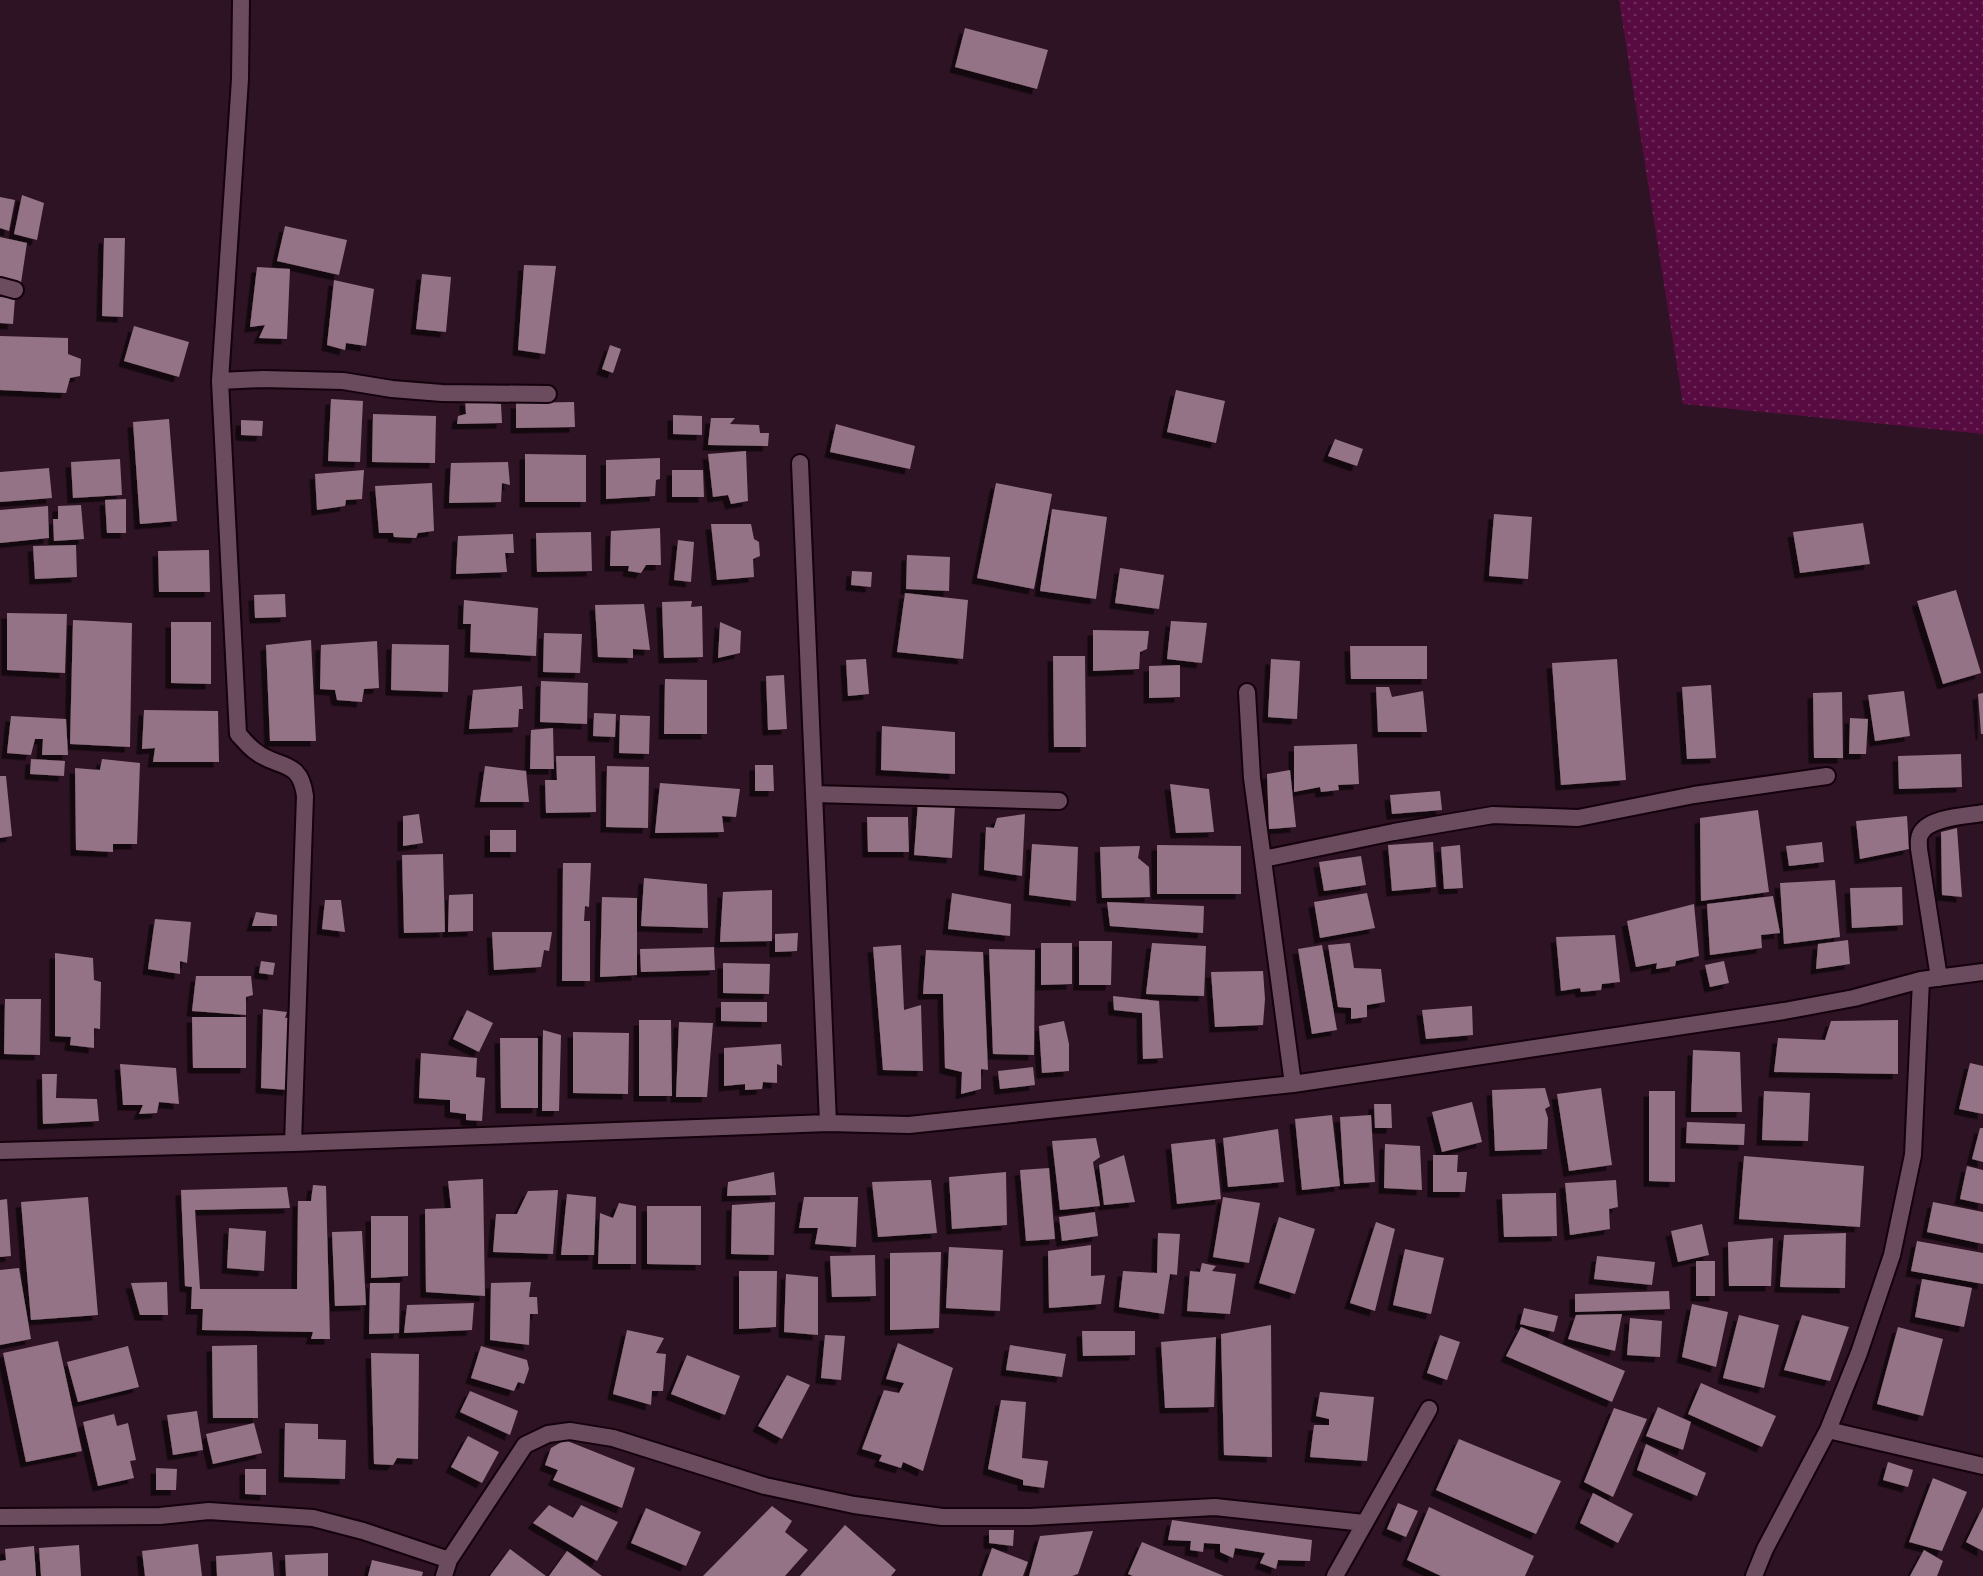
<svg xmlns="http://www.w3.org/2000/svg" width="1983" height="1576" font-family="Poppins,sans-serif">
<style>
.grass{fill:url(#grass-dots)}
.building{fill:#937385;filter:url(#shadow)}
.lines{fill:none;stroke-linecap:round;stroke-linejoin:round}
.minor-casing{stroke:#14010c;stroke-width:20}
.minor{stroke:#6b4c5e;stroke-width:16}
</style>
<defs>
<pattern id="grass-dots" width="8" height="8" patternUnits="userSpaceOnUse" patternTransform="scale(1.5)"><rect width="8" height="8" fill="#580b41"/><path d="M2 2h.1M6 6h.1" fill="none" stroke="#702e5c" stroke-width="1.8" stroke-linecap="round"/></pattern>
<filter id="shadow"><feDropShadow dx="-5.5" dy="5.5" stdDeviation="0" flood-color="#0009"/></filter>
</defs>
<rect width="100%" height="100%" fill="#2d1323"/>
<path class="grass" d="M1619,0H1983V434L1683,404Z"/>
<path class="building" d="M965,28L1048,50L1037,89L955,67Z
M22,195L44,203L37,240L14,234Z
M0,197L15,200L9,231L0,228Z
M285,226L347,240L339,275L277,261Z
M0,237L27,243L21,283L0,278Z
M104,238H125L123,317L102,316Z
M524,265L556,266L545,354L518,350Z
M257,267L290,269L287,339L259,338L265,325L250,327Z
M422,274L451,277L446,332L416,329Z
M334,280L374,289L366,346L346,343L345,350L327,345Z
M0,297L15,298L13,324L0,323Z
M134,326L189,342L179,377L124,361Z
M0,336L68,338V354L81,359L80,376L70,378L66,393L0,390Z
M610,345L621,349L613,373L602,369Z
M1176,390L1225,401L1216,443L1167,432Z
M331,399L363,401L360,462L328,461Z
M465,400L501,404L502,423L457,424L458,416L466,414Z
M574,402L575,427L516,428V403Z
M373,414L436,416L435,463L372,462Z
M673,415L702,416V435L673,434Z
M711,418H735L730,424L759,425L760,433H769L768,446L708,445Z
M169,419L177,521L140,524L133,422Z
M241,420L263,421L262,436L241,435Z
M836,424L915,446L910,469L830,452Z
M1335,439L1363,449L1357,466L1328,456Z
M746,451L748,501L731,504L728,495L713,497L708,454Z
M525,454L586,455V502H525Z
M660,458V479L656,480L655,496L606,499V460Z
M120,459L122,495L73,498L71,462Z
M508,462L510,485L502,483L501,502L449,503L451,463Z
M49,468L52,498L0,502V472Z
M364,470L362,499L346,500L345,506L317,510L315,474Z
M672,470H703L704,497H672Z
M432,483L434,531L418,533L416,538L394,537L393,533H379L375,486Z
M996,483L1052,494L1034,589L977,578Z
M126,499V533H107L105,500Z
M81,505L84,539L54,541L53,519H58V506Z
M48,506L49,538L0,543V510Z
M1052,509L1107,517L1096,599L1040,591Z
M1494,514L1532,517L1528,579L1489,576Z
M1863,523L1870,564L1800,573L1793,532Z
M711,524H751L754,539L759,542L760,556L753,559L754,577L717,580Z
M660,528L661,565H646L641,573L628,571L629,566H610L611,531Z
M591,532L592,571L537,572L536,533Z
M513,534L514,553H505L507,572L456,574L458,536Z
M678,540L694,542L691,582L674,580Z
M76,545L77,577L35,579L33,546Z
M209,550L210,592H159L158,551Z
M907,555L950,557L949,591L906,589Z
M1120,568L1164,575L1159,609L1115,603Z
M852,571L872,572L871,587L851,585Z
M1956,590L1981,673L1943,684L1917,601Z
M905,593L968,600L963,659L897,652Z
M285,594L286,617L255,618L254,595Z
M464,600L538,608L536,656L470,652L471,624H463Z
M692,601L691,607L702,606L703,657L664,658L662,602Z
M644,604L650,650L633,649V658L598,657L595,605Z
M7,613L67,614L65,673L7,670Z
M73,620L132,623L130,747L70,744Z
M1171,621L1207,623L1202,663L1167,659Z
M171,622H211V684L171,683Z
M720,622L741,631L740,653L718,658Z
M1093,630L1149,631L1147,649L1140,652L1139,669L1093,671Z
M544,633L582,634L580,673L543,672Z
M311,640L316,741H270L266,645Z
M377,641L379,688L364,689L362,702L337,700L335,690L320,689L321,645Z
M392,644L449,645L448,692L391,690Z
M1350,646H1427V679H1351Z
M1053,656H1085L1086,747H1054Z
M866,659L869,694L848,696L846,660Z
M1271,659L1300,661L1297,719L1268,717Z
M1617,659L1626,780L1561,785L1552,663Z
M1180,665V697L1149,698V666Z
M784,675L787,729L768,730L766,676Z
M665,679L707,680V734H664Z
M541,681L588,683L587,724L540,722Z
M1711,685L1716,758L1687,759L1682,687Z
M522,686L523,709H519L518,727L469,729L473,690Z
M1376,687H1389L1392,697L1423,691L1427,732H1378Z
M1904,691L1910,736L1875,741L1868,695Z
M1842,692L1843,758H1814L1813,693Z
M1983,693V734H1981L1978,694Z
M144,710L218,711L219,762H153L155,748L142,749Z
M594,713L616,714L615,737L593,736Z
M620,715L650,716L649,754L619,753Z
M11,716L66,719L68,755H42L43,739H35L31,755L7,753Z
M1850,718L1868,719L1866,754H1849Z
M882,726L955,732V774L881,770Z
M553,728L554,769H530L531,730Z
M1357,744L1359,784L1338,785L1339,790L1321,792L1320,787L1294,792V746Z
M1961,754L1962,787L1899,789L1898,756Z
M556,756H595L596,812L546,813L545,780H557Z
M31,759L65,761L64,776L30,774Z
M102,759L140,763L137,844H113V852L76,850L75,768L100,770Z
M755,765H773L774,791H755Z
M485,766L526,771L529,802H480Z
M607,766L649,767L648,828L606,827Z
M1290,770L1296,827L1269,829L1267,774Z
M0,776H6L12,836L0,838Z
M660,783L740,789L736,817L722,816L724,832L655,833Z
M1170,784L1209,789L1214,832L1176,833Z
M1440,791L1442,810L1392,814L1390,795Z
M918,802L955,805L952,858L914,855Z
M1758,810L1769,892L1701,901L1700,818Z
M419,814L423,843L403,846V816Z
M1025,814L1022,876L984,870L986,827L994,828L997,818Z
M1907,816L1909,849L1860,859L1856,821Z
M867,817H908L909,852H868Z
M1957,828L1962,897L1942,895L1941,832Z
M490,830H516V852H490Z
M1433,842L1436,887L1392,891L1388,845Z
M1822,842L1824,862L1789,866L1786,846Z
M1032,844L1078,847L1076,901L1029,895Z
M1157,845L1241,846V894H1157Z
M1460,845L1463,888L1444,889L1441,847Z
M1140,846L1138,858L1149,867L1150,897L1102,898L1100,847Z
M443,854L445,932L404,933L402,855Z
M1361,856L1366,885L1324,891L1319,862Z
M563,863H591L589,907L585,906L584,921H590V981H562Z
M644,878L707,884L708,928L641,926Z
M1835,880L1840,937L1784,944L1780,883Z
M1902,887L1903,925L1852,928L1850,888Z
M772,890V941L720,942L723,892Z
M952,893L1011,904L1010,936L948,929Z
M1367,893L1375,928L1320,938L1314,902Z
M473,894V931L448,932L449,895Z
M1773,896L1780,933L1761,935L1762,948L1710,955L1707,904Z
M602,897L637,898V975L600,977Z
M325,900H341L345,932L322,929Z
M1107,902L1204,906L1203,933L1110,926Z
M1694,904L1699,956L1676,961L1675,966L1656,969L1657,963L1636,967L1627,921Z
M256,912L277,915V926H252Z
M155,919L191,922L187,963L180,961V974L148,969Z
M492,932H552L549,951L544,950L541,967L494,970Z
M798,933L797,951L775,952V934Z
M1615,935L1620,982L1602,984L1601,990L1581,992L1580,988L1561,991L1556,937Z
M1848,940L1850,964L1816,969L1818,944Z
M1079,941H1112L1111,985H1079Z
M1041,943H1072V984L1041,985Z
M1152,943L1206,946L1204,996L1146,994Z
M1350,943L1354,968L1381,969L1385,1002L1367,1005V1017L1351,1019V1008L1338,1007L1328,945Z
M901,945L904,1010L921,1005L923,1071L883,1070L873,947Z
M1322,945L1337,1030L1312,1034L1298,949Z
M714,947L715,970L641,972L640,949Z
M989,949L1035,950L1034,1055L993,1054Z
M926,950L983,952L988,1070L981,1069V1089L961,1094L962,1072L945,1068L943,994H923Z
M55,953L93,958L94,980L101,982L100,1029L94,1028V1048L70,1045L71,1037L55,1036Z
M261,961L275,963L273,975L259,973Z
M1724,961L1729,983L1710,987L1705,965Z
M723,963L770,964L769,994L723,993Z
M1263,971L1265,999L1263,1025L1215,1027L1211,972Z
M196,976H251L253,995L246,997V1015L192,1011Z
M1113,996L1159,1001L1163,1058L1143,1059L1142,1013L1114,1010Z
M5,999H41L40,1055L4,1054Z
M721,1002H767V1022L721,1021Z
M1472,1006L1473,1035L1426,1039L1422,1010Z
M263,1009L287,1012L285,1018L292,1017L289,1090L261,1088Z
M467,1010L493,1023L479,1052L453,1039Z
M192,1017H246V1068H193Z
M639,1020H671L672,1096H639Z
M1898,1020V1074L1774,1072L1778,1038L1825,1040L1831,1021Z
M1064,1021L1069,1044V1071L1042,1073L1039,1026Z
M679,1022L713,1023L707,1097H676Z
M543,1030L561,1035L559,1111H542Z
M573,1032L629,1033L628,1094L573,1093Z
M500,1038H538V1108H501Z
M781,1044L782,1066L777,1064V1083L763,1082L762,1089L745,1090V1084L724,1086V1048Z
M1693,1050L1740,1052L1742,1112H1691Z
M421,1053L477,1058L476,1077L485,1078L482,1121L466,1120V1114L450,1112V1100L419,1098Z
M1970,1063L1983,1066V1114L1959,1109Z
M120,1064L176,1068L179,1104L159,1102L157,1113L139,1114L143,1105H123Z
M1033,1067L1035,1085L1000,1089L998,1071Z
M42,1074H57L56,1098L97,1099L99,1121L43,1124Z
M1545,1088L1550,1106L1545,1109L1548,1118L1547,1149L1495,1151L1492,1090Z
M1601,1088L1612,1165L1569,1171L1557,1094Z
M1649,1091H1675V1182L1649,1181Z
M1764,1091L1810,1093L1808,1141L1762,1140Z
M1472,1102L1482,1142L1442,1152L1432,1112Z
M1374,1104H1391L1392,1128H1375Z
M1332,1115L1340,1186L1302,1190L1295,1119Z
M1371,1115L1375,1182L1344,1184L1340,1117Z
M1687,1122L1745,1124L1744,1145L1686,1143Z
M1980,1128H1983V1162L1972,1159Z
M1278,1129L1284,1182L1228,1187L1223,1138Z
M1096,1138L1100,1157L1093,1162L1100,1206L1060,1210L1052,1141Z
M1215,1139L1221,1199L1177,1204L1171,1144Z
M1385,1144L1420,1146L1422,1190L1384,1188Z
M1124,1155L1135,1202L1104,1205L1099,1165Z
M1433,1155H1458L1457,1172H1467L1465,1192H1433Z
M1744,1156L1864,1166L1860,1227L1739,1219Z
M1967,1166L1983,1170V1204L1960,1199Z
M1049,1168L1055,1239L1026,1241L1020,1170Z
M774,1172L776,1195L727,1196L728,1182Z
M1006,1172L1007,1225L952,1229L949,1177Z
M483,1179L485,1296L426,1292L425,1209L451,1208L448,1181Z
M931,1180L937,1233L878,1237L872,1182Z
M1616,1180L1618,1207L1609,1209L1610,1229L1570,1235L1565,1183Z
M313,1185L326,1186L330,1339H311L313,1332L202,1330L203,1309H191L192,1287L185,1286L181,1190L287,1187L290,1208L195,1210L200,1289H297L298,1201H311Z
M558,1190L553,1254L493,1252L496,1214H517L528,1191Z
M1556,1193L1557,1236L1504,1237L1502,1194Z
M567,1194L596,1197L594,1255H561Z
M88,1197L98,1315L31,1320L21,1202Z
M804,1197H858L856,1247L815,1244L818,1228H799Z
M1223,1197L1260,1203L1249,1263L1213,1257Z
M7,1199L11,1256L0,1257V1200Z
M775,1202L774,1255L731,1254L732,1205Z
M1933,1202L1983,1212V1244L1927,1232Z
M619,1203L636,1206V1264H598L600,1213L613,1218Z
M647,1206H701V1265L647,1264Z
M1095,1212L1098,1236L1062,1241L1059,1217Z
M371,1216H408V1276L371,1278Z
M1279,1217L1315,1229L1295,1294L1259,1283Z
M1376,1222L1395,1229L1375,1311L1350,1303Z
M1702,1224L1709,1255L1678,1262L1671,1231Z
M229,1228L266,1231L264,1271L227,1268Z
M362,1231L366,1305L335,1306L332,1232Z
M1158,1233L1180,1234L1177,1275L1170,1274L1164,1314L1119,1307L1123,1271L1157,1273Z
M1846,1233L1845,1288L1780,1287L1784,1235Z
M1773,1238L1771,1286H1729L1728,1242Z
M1917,1241L1983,1253V1284L1911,1271Z
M1091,1245V1276L1105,1275L1101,1304L1049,1308L1048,1251Z
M949,1247L1003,1250L1000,1311L946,1308Z
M1405,1249L1444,1258L1431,1314L1393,1305Z
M941,1252L939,1328L890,1330V1253Z
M875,1255L876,1296L832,1297L830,1256Z
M1597,1256L1655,1262L1652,1285L1594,1279Z
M1696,1261H1715V1296H1696Z
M1202,1263L1216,1266L1212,1271L1236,1274L1230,1314L1187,1311L1190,1271L1200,1272Z
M19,1268L31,1339L0,1345V1270Z
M739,1271H777L776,1327L739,1329Z
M786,1274L818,1277V1335L784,1332Z
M1922,1279L1972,1288L1964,1327L1915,1317Z
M167,1282L168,1315H140L131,1283Z
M531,1282L529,1297H537L538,1314H530L529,1345L490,1340L491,1283Z
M370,1283H400L399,1333L369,1334Z
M1669,1291L1670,1309L1575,1312V1294Z
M474,1303L472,1330L404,1333L407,1305Z
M1692,1304L1728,1312L1716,1367L1682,1357Z
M1524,1308L1558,1316L1554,1332L1520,1324Z
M1622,1314L1615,1351L1568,1339L1576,1315Z
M1739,1315L1779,1325L1764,1388L1723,1378Z
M1802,1315L1849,1327L1830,1381L1784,1370Z
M1630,1318L1662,1321L1660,1357L1627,1355Z
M1271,1325L1272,1457L1224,1455L1221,1334Z
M1521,1327L1625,1371L1612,1402L1506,1356Z
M1898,1327L1943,1339L1923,1416L1877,1404Z
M627,1330L664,1338L656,1353L666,1354L663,1391H652L651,1405L613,1394Z
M1082,1331H1135V1355L1083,1356Z
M825,1335L845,1336L841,1380L821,1378Z
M1440,1335L1460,1342L1447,1380L1427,1373Z
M1216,1337L1214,1407L1165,1408L1161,1342Z
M58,1341L82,1451L26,1462L3,1353Z
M898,1343L953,1368L923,1471L903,1462L901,1468L879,1461L882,1455L862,1449L884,1390L899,1393L904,1383L886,1379Z
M257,1345L258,1418H213L212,1346Z
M1010,1345L1066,1354L1062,1377L1006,1370Z
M128,1346L139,1387L78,1402L67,1362Z
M481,1346L527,1360L529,1369L524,1384L518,1382L514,1391L471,1378Z
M371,1353L419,1354L418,1459L397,1458L393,1465L374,1464Z
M687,1355L740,1376L725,1415L671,1394Z
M787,1375L810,1385L782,1439L758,1426Z
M1701,1383L1776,1416L1762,1447L1688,1414Z
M470,1391L518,1411L510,1435L460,1412Z
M1320,1392L1374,1397L1367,1461L1310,1457L1314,1425H1329V1419L1316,1416Z
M1001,1400L1026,1402L1022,1458L1048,1461L1044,1488L1023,1485V1480L988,1469Z
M1658,1407L1691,1422L1683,1450L1646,1436Z
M1614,1408L1647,1419L1613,1497L1584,1482Z
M197,1411L203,1450L173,1455L167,1415Z
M114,1414L117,1426L128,1423L136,1460L130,1461L134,1478L98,1486L83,1422Z
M254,1423L262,1453L213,1464L206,1434Z
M285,1423L318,1424V1439L346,1440L345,1479L284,1477Z
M468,1436L499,1452L482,1483L451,1467Z
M1459,1439L1561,1481L1536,1534L1436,1490Z
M565,1440L635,1468L622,1508L553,1480L558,1470L545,1465L551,1448Z
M1646,1444L1706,1473L1697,1496L1637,1470Z
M1888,1462L1913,1470L1908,1487L1883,1480Z
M156,1468L177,1469L176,1490H156Z
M245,1469H266V1495L245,1494Z
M1933,1478L1967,1492L1942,1551L1909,1542Z
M1593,1493L1633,1514L1618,1543L1580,1523Z
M1398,1503L1418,1511L1406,1537L1387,1529Z
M549,1505L573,1518L581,1505L618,1522L597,1561L533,1523Z
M772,1506L792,1521L785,1532L808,1550L785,1576H703Z
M1429,1507L1534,1556L1525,1576H1441L1407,1560Z
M1983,1507V1551L1966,1542Z
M646,1508L701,1532L686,1566L631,1543Z
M1172,1520L1312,1540L1310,1561L1278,1560L1276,1569L1260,1563L1265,1553L1235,1548L1233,1558L1220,1552V1544L1204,1543L1203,1552L1190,1550L1191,1541L1168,1540Z
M845,1525L896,1570L891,1576H800Z
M989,1530H1014L1013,1546L989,1543Z
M1093,1531L1078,1574L1072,1576H1029L1040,1536Z
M1142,1542L1224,1576H1133L1128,1574Z
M198,1544L202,1576H145L142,1551Z
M79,1545L81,1576H41L39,1548Z
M34,1546L36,1576H0V1561L6,1560L5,1549Z
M992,1548L1028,1562L1023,1576H982Z
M510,1549L546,1576H490Z
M1924,1550L1943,1561L1937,1576H1910Z
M567,1551L602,1576H549Z
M272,1552L274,1576H217L216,1556Z
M328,1553V1576H286L285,1555Z
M372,1560L423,1572L422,1576H368Z"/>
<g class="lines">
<defs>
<path id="minor" d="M0,286L15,290
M220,381L240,79L241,0
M800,463L828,1123
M1247,692L1252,778L1293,1084
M814,794L1059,801
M1263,859L1394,832L1493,815L1578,818L1694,795L1827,776
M1939,978L1919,849C1919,845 1918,839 1920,835C1927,817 1967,816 1983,813
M293,1143L305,796C300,758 279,770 255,751C249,747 243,739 238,734L220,381L263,379L343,381L392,389L442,393L548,394
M0,1151L293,1143L828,1123L909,1125L1293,1084L1784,1011L1854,998L1921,980L1983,972
M1828,1430L1983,1466
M0,1517L160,1516L209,1511L313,1518L363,1531L449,1560
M444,1576L449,1560L525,1445L548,1434L570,1431L613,1438L765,1486L854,1505L942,1517H1030L1215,1507L1364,1523
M1335,1576L1429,1409
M1754,1576L1765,1549L1828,1430L1859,1353L1892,1255L1913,1155L1921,980"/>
</defs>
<use href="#minor" class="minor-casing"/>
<use href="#minor" class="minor"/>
</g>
</svg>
